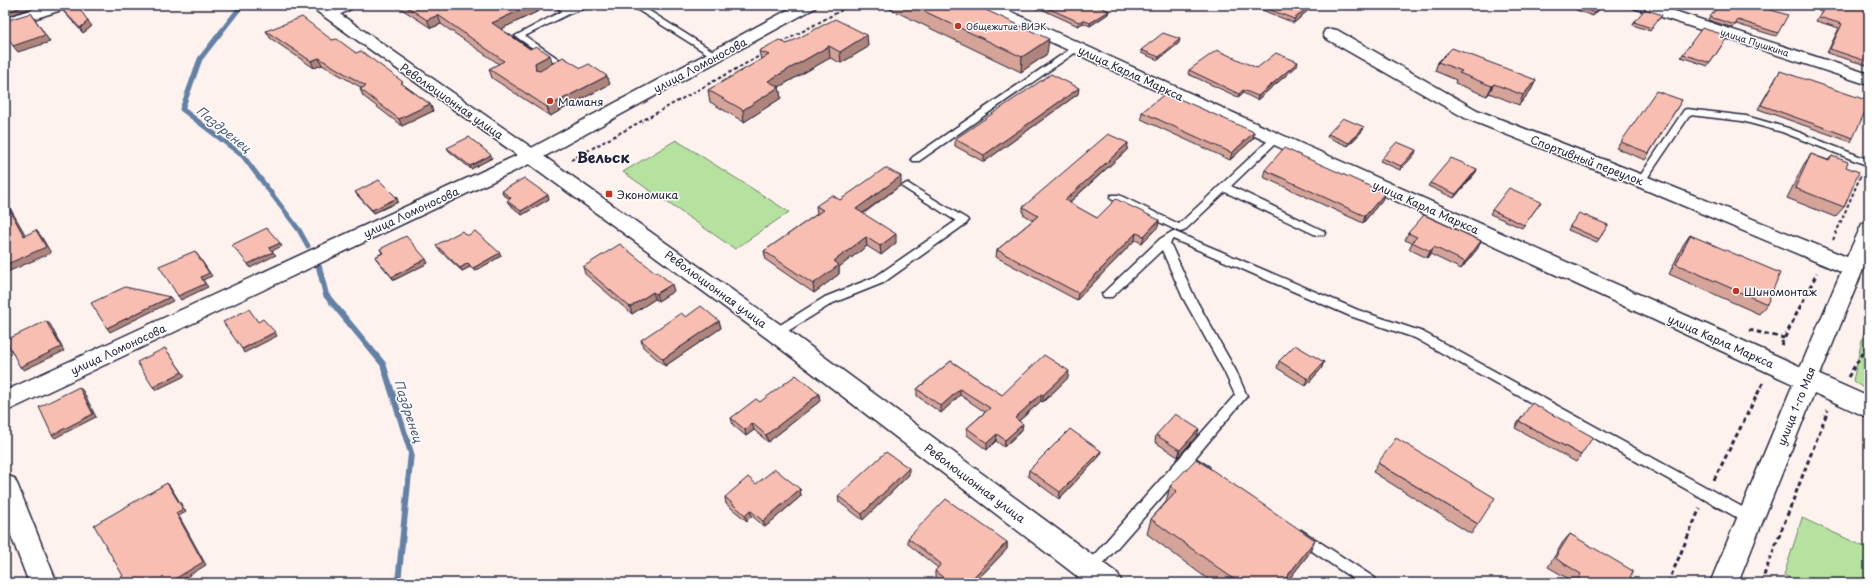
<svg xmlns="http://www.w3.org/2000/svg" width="1874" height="588" font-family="'Playpen Sans',sans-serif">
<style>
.green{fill:#b6e29f;stroke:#6c826d}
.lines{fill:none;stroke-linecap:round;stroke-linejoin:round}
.stream-far1{stroke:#6381a5;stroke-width:5}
.stream{stroke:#6381a5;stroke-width:6}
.lane-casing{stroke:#22223b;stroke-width:3}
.street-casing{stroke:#22223b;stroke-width:3}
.secondary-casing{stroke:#22223b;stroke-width:3}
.path-far1{stroke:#22223b;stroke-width:2;stroke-dasharray:3.5 2.5;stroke-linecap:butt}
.path{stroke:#22223b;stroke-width:3;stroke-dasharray:4.5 3.5;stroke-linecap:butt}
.lane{fill:#fff;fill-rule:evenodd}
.street{fill:#fff;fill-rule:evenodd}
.secondary{fill:#fff;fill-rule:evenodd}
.wall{fill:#d5a398;stroke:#22223b}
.shaded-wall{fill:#ae857c;stroke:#22223b}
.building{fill:#f8beb1;stroke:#22223b}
.poi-dot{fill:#c8321e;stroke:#fff;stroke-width:1.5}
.labels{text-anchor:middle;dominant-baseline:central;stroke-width:3;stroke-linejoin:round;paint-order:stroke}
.far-poi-label{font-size:9px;fill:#22223b;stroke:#fff;text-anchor:start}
.far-street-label{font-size:9px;fill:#22223b;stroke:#fff}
.street-label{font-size:11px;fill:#22223b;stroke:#fff}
.poi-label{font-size:11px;fill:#22223b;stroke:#fff;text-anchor:start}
.water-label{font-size:12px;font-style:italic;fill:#485a79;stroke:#fff}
.district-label{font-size:15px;font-weight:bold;fill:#22223b;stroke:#fff}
</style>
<rect width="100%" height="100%" fill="#fef2ef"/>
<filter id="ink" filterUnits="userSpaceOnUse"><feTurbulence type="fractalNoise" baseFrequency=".025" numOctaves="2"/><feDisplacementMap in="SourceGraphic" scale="8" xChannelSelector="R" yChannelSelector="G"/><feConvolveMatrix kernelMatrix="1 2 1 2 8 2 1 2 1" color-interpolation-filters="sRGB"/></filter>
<g filter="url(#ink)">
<path class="green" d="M676,140L789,212L735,249L623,172Z
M1869,308V392L1853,381Z
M1802,518L1869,549V583H1799L1784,575Z"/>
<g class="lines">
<path class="stream-far1" d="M242,5L200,59L182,109L243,156L299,230L308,246"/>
<path class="stream" d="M319,267L326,295L383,364L411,453L398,583"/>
<defs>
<path id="lane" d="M348,5H359L333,18H330L326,16Z
M554,5H564L569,8L581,5H594L571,13L525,36L566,64L554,71L550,68L556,64L515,36L562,11Z
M630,5H640L721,56L717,59L714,58Z
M1076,45L1080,48L1079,50L919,161H913L911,159L913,157Z
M1687,109L1746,116L1788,128L1869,160V166L1782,132L1742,121L1690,115L1644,183H1638L1636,181L1638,179L1684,110Z
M1275,136L1278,137L1280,139L1278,141L1231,186L1324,231L1325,233L1324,235H1316L1225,192L1184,231L1180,232L1111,199L1110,197L1111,195H1119L1179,224L1272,137Z
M907,183L967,219L968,221L967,223L883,283L833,303L780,336H772L770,333L772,330L825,297L875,277L956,221L904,188L902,186Z
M1173,231L1358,310L1423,332L1755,514L1757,518L1755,522L1750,524L1745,522L1415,338L1350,316L1173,239L1170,243L1195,298L1236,371L1247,396L1195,458L1209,467L1210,471L1209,475C1200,478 1195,471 1188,467L1095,573L1090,575L1085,573L1083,569L1085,565L1235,395L1224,371L1183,298L1162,250L1112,297H1104L1102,294L1160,239Z
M1301,530L1375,578L1377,583H1359L1296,540L1294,536L1296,532Z"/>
<path id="street" d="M45,5H70L68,8L5,28V18Z
M797,5H817L815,8L538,160L5,412V391L524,152Z
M1331,29L1337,30L1477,110L1648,177L1847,257L1862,224L1869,222V255L1815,387L1807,389L1799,387L1795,380L1841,272L1634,185L1465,118L1325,38L1323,34L1325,30Z
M5,475L14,478L18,486L57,583H29L5,520Z"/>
<path id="secondary" d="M308,5H327L538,152L784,327L1118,574L1122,583H1086L768,339L524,160Z
M975,5H996L1282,135L1869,397V418L1814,393L1738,583H1710L1793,384L977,8Z
M1632,5H1656L1869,74V85L1634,8Z"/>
</defs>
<use href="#lane" class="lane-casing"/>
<use href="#street" class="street-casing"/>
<use href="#secondary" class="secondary-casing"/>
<path class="path-far1" d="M781,43L851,5
M571,160L763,54
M1833,240L1861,175"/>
<path class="path" d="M1749,330L1784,338
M1781,345L1817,273
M1848,377L1864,351L1869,337
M1714,480L1764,381
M1668,583L1700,508
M1761,583L1828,410"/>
<use href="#lane" class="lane"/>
<use href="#street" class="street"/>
<use href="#secondary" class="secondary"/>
</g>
<path class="wall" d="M398,5H549V6L501,29L553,63L581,68L610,84L550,116L492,78L489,69L499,64L441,24L431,28L400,8Z
M882,5H975L1047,54L1021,72Z
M1028,5H1096L1109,11L1108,14L1090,26L1083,23L1078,26L1039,8L1037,9Z
M1314,5L1294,23L1262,10L1263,7Z
M1579,5H1603L1593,16L1576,10Z
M1825,5H1869V66L1827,53L1839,28L1816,21Z
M59,6L92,26L83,33L63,11Z
M1743,6L1778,33L1776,36L1736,24L1733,28L1708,20L1710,17Z
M1662,15L1650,31L1633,25L1634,22Z
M266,31L332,40L356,53L405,86L430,104L433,111L402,126L363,96L360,89L362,88L322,65L314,68L270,38Z
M867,35L868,47L841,63L830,58L779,87L781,98L744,122L710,102L708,90L761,60L759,51L787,44Z
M1728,36L1708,66L1681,57L1683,54Z
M1179,43L1158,60L1141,53V50Z
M1438,62L1536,80L1531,90L1519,105L1489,93L1487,96L1455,83L1456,80L1435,71Z
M1297,66L1257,100L1243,93L1238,97L1188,74L1189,70L1257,68Z
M1780,71L1853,138L1851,142L1758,109Z
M1078,94L984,162L955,146V139Z
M1682,100L1645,160L1616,148L1621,142Z
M1142,112L1254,132L1253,139L1230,160L1141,119Z
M1364,127L1363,130L1348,146L1327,137L1328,134Z
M1128,143L1127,150L1069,203L1097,218L1159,220L1158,227L1142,243L1135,240L1077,300L996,257L997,250L1033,220L1023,214V207Z
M447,148L492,158L471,169L449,151Z
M1415,154L1400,170L1380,161L1382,158Z
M1811,154L1828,160L1832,156L1846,167L1844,207L1835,217L1787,198L1804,164Z
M1477,169L1476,172L1454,198L1428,186L1430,183Z
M1265,170L1385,193L1382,200L1363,223L1263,177Z
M901,185L863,214L896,243L881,255L867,246L839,267V274L814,293L766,260L764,251L817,214L816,206Z
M502,191L549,199L522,215L509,204L507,201L510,199L503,195Z
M355,192L397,198L398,202L374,213L357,195Z
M1541,202L1522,228L1490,214L1492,210Z
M1608,225L1597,242L1568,230L1570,226Z
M1408,233L1478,248L1461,269L1430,254L1427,258L1409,249L1412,243L1405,240Z
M1690,235L1767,304L1759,314L1669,274L1683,245Z
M467,236L500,253L501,256L475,271L470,267L462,271L438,249L436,245Z
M380,249L428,263L394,280L377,260L375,257L382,253Z
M583,267L655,272L674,291L658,301L655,299L632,314L585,274Z
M686,317L719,321L721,328L665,366L643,347L641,340Z
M951,361L1002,395L1068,378L1043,402L1041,401L1019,421L1022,430L1004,447L996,441L987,450L967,435V428L985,412L960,395L941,413L917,396V389Z
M1279,361L1324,362L1321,369L1306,386L1277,368Z
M820,401L768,442L754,430L746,436L733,425L731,418L760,402Z
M1519,421L1581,455L1576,462L1515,428Z
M1156,435L1197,436L1178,457L1155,442Z
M1101,451L1099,457L1059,499L1028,476L1029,470Z
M1378,463L1478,524L1471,534L1373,472Z
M909,475L863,520L839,502L838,496Z
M756,484L800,489L801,496L765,527L752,516L747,521L726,504L725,497Z
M1170,486L1308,555L1286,583H1213L1147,534L1151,519L1166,502Z
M1570,534L1630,577L1640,583H1573L1574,582L1548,567L1563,542Z
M908,538L1007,542V549L974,583H942L935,577V571L938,568L908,544Z"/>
<path class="shaded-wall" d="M26,5L29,9L5,17V13Z
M531,5H549V6L495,32L492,23Z
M1039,5H1040L1039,8L1037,9V6Z
M1311,5H1314L1294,23V19Z
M1602,5H1603L1593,16L1595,13Z
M1109,11L1108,14L1090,26V23Z
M31,13L50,42L18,52L13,46Z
M438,15L441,24L431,28L427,20Z
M1083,20V23L1078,26L1079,22Z
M88,21L92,26L83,33L80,28Z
M867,35L868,47L841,63L840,52Z
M1049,39L1047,54L1021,72L1022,57Z
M1180,39L1179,43L1158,60L1159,57Z
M829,46L830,58L770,92L768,81Z
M550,55L553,64L539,78L536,70L535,63Z
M319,58L322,65L314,68L311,61Z
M1298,62L1297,66L1257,100L1258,96Z
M607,76L610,84L550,116L547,107Z
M1536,80L1531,90L1519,105L1523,95Z
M1494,84L1489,93L1487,96L1492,86Z
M779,87L781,98L744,122L743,110Z
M1079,88L1078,94L984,162V155Z
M1243,90V93L1238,97L1239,94Z
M430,104L433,111L402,126L399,119Z
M1364,127L1363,130L1348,146L1349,143Z
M1254,132L1253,139L1230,160L1232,153Z
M1128,143L1127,150L1064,207L1065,200Z
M1416,150L1415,154L1400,170L1401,166Z
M491,155L492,158L471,169L470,166Z
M1477,169L1476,172L1454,198L1456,194Z
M901,176V185L856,218V209Z
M1385,193L1382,200L1363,223L1365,216Z
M5,195L8,200L6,201L29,241L24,236L5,202Z
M548,195L549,199L522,215L521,211Z
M397,198L398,202L374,213L372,210Z
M1159,220L1158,227L1142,243L1144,236Z
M36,230L41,236L51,253L5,273V265Z
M1136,233L1135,240L1077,300L1078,293Z
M896,234V243L881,255L880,246Z
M866,237L867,246L839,267V274L814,293L813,284L834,261Z
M1481,241L1478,248L1461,269L1465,262Z
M280,243L282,246L272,251L269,248Z
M1434,247L1430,254L1427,258L1430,251Z
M195,251L212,276L203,280L208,287L181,300L178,296L201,277Z
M273,252L276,255L250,268L248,264Z
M500,253L501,256L475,271L473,268Z
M426,259L428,263L394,280L392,277Z
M468,263L470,267L462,271L460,268Z
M672,284L674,291L658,301L656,294Z
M653,292L655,299L632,314L630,307Z
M170,297L173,301L110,332L107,328Z
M46,321L50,324L64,351L24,370L20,367Z
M719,321L721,328L665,366L663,359Z
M275,332L277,336L244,353L242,349Z
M165,348L185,376L156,390L153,387Z
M1324,362L1321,369L1306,386L1308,379Z
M1069,371L1068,378L1043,402V395Z
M79,387L83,391L96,417L55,438L52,435Z
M960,389V395L941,413V406Z
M819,394L820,401L768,442L766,435Z
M1041,394V401L1014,425L1015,418Z
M752,423L754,430L746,436L745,430Z
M1023,424L1022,430L1004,447L1005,440Z
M1199,429L1197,436L1178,457L1180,450Z
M997,434L996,441L987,450V443Z
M1101,451L1099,457L1059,499L1060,492Z
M909,468V475L863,520L862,514Z
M167,483L170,486L186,512L179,516L206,565L177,583H168L176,513Z
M800,489L801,496L765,527L763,521Z
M750,510L752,516L747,521L745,515Z
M1315,540L1308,555L1286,583H1282Z
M1007,542V549L974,583H968Z"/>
<path class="building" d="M5,5H26L5,13Z
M62,5H77L88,21L80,28L59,6Z
M404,5H531L492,23L530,49L536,46L550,55L535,63L536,70L540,71L563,57L581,68L589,64L607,76L547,107L489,69L504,61L438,15L427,20Z
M911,5H975L1049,39L1022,57Z
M1041,5H1096L1109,11L1090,23L1083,20L1079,22Z
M1265,5H1311L1294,19L1263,7Z
M1579,5H1602L1595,13L1578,7Z
M1719,5H1739L1743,6V5H1754L1788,15L1778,33L1738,20L1735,25L1710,17Z
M1826,5H1869V62L1830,49L1842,24L1819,17Z
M1645,9L1662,15L1651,28L1634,22Z
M31,13L45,35L13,46L5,32V21Z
M302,17L332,40L337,39L356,53L361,51L403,82L401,83L430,104L399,119L360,89L366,86L319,58L311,61L266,31Z
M835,19L867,35L840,52L829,46L768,81L779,87L743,110L708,90L769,55L759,51L779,40L787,44Z
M1702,28L1728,36L1710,63L1683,54Z
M1163,33L1180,39L1159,57L1141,50Z
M1452,48L1536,80L1523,95L1494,84L1492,86L1459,73L1462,71L1438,62Z
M1217,50L1257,68L1276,53L1298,62L1258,96L1243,90L1239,94L1189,70Z
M1780,71L1869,101V103L1853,138L1761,105Z
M1051,74L1079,88L984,155L955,139Z
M1656,91L1682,100L1649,153L1621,142Z
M1166,93L1254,132L1232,153L1142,112Z
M1343,118L1364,127L1349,143L1328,134Z
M1108,134L1128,143L1065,200L1097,218L1116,199L1159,220L1144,236L1136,233L1078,293L997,250L1038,216L1023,207Z
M469,137L491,155L470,166L447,148Z
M1397,142L1416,150L1401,166L1382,158Z
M1284,148L1385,193L1365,216L1265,170Z
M1811,154L1829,161L1832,156L1848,162L1846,167L1859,172L1844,207L1795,188Z
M1451,158L1477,169L1456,194L1430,183Z
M885,168L901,176L856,209L896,234L880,246L866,237L834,261L839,265L813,284L764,251L823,210L816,206L832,195L840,200Z
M524,178L548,195L521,211L507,201L511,198L502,191Z
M379,180L397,198L372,210L355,192Z
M1509,188L1541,202L1524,225L1492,210Z
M5,202L24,236L36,230L46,247L5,265Z
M1579,213L1608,225L1599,239L1570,226Z
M1424,215L1481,241L1465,262L1434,247L1430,251L1412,242L1417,237L1408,233Z
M267,228L280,243L269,248L273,252L248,264L232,245Z
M462,231L467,236L475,231L500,253L473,268L468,263L460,268L436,245Z
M1690,235L1780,273L1767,304L1676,264Z
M406,236L426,259L392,277L375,257L383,253L380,249Z
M620,244L655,272H657L672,284L656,294L653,292L630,307L583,267Z
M195,251L209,273L201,277L205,284L178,296L159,266Z
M125,287L170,297L107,328L91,303Z
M701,306L719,321L663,359L641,340L681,313L686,317Z
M249,309L258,322L263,319L275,332L242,349L223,322Z
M46,321L61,347L20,367L6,340Z
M1295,345L1324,362L1308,379L1279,361Z
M165,348L182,372L153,387L137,362Z
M1044,355L1069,371L1043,395L1041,394L1015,418L1023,424L1005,440L997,434L987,443L967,428L990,408L960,389L941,406L917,389L951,361L1002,395Z
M796,375L819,394L766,435L752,423L745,430L731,418L756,399L760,402Z
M79,387L93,414L52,435L39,407Z
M1532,403L1593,437L1581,455L1519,421Z
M1175,414L1199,429L1180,450L1156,435Z
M1070,429L1101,451L1060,492L1029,470Z
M1396,438L1495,498L1478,524L1378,463Z
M886,452L909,468L862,514L838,496Z
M1196,459L1315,540L1282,583H1239L1151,519L1177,491L1170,486Z
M775,469L800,489L763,521L750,510L745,515L725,497L748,477L756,484Z
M167,483L183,509L176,513L203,562L168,583H111L123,576L94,525Z
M946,499L1007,542L968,583H950L935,571L941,564L908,538Z
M1570,534L1633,571L1630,577L1640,583H1576L1581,574L1555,558Z"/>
</g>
<g class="poi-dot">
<circle cx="958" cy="26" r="4"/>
<circle cx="550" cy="101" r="4"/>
<rect x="605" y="190" width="8" height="8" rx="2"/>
<circle cx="1736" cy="291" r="4"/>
</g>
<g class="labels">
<g class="far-poi-label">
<text x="966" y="26">Общежитие ВИЭК</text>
</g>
<g class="far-street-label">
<text transform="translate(1755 42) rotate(18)">улица Пушкина</text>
</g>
<g class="street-label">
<text transform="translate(700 65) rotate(-28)">улица Ломоносова</text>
<text transform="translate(1131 73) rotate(25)">улица Карла Маркса</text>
<text transform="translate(452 101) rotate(35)">Революционная улица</text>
<text transform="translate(1587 160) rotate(21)">Спортивный переулок</text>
<text transform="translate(1426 207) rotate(24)">улица Карла Маркса</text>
<text transform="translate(411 212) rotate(-25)">улица Ломоносова</text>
<text transform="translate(716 289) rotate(36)">Революционная улица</text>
<text transform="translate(1721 341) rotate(24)">улица Карла Маркса</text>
<text transform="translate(118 349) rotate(-25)">улица Ломоносова</text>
<text transform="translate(1796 406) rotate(-68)">улица 1-го Мая</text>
<text transform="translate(975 483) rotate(37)">Революционная улица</text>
</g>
<g class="poi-label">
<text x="558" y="101">Маманя</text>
<text x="617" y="194">Экономика</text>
<text x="1744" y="291">Шиномонтаж</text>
</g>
<g class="water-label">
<text transform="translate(224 129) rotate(39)">Паздренец</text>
<text transform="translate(409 411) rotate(72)">Паздренец</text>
</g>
<g class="district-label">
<text x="603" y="156">Вельск</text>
</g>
</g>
<rect width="1874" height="588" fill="none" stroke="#fff" stroke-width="20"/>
<rect x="10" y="10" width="1854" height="568" fill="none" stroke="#22223b" stroke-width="1.5" filter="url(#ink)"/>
</svg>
